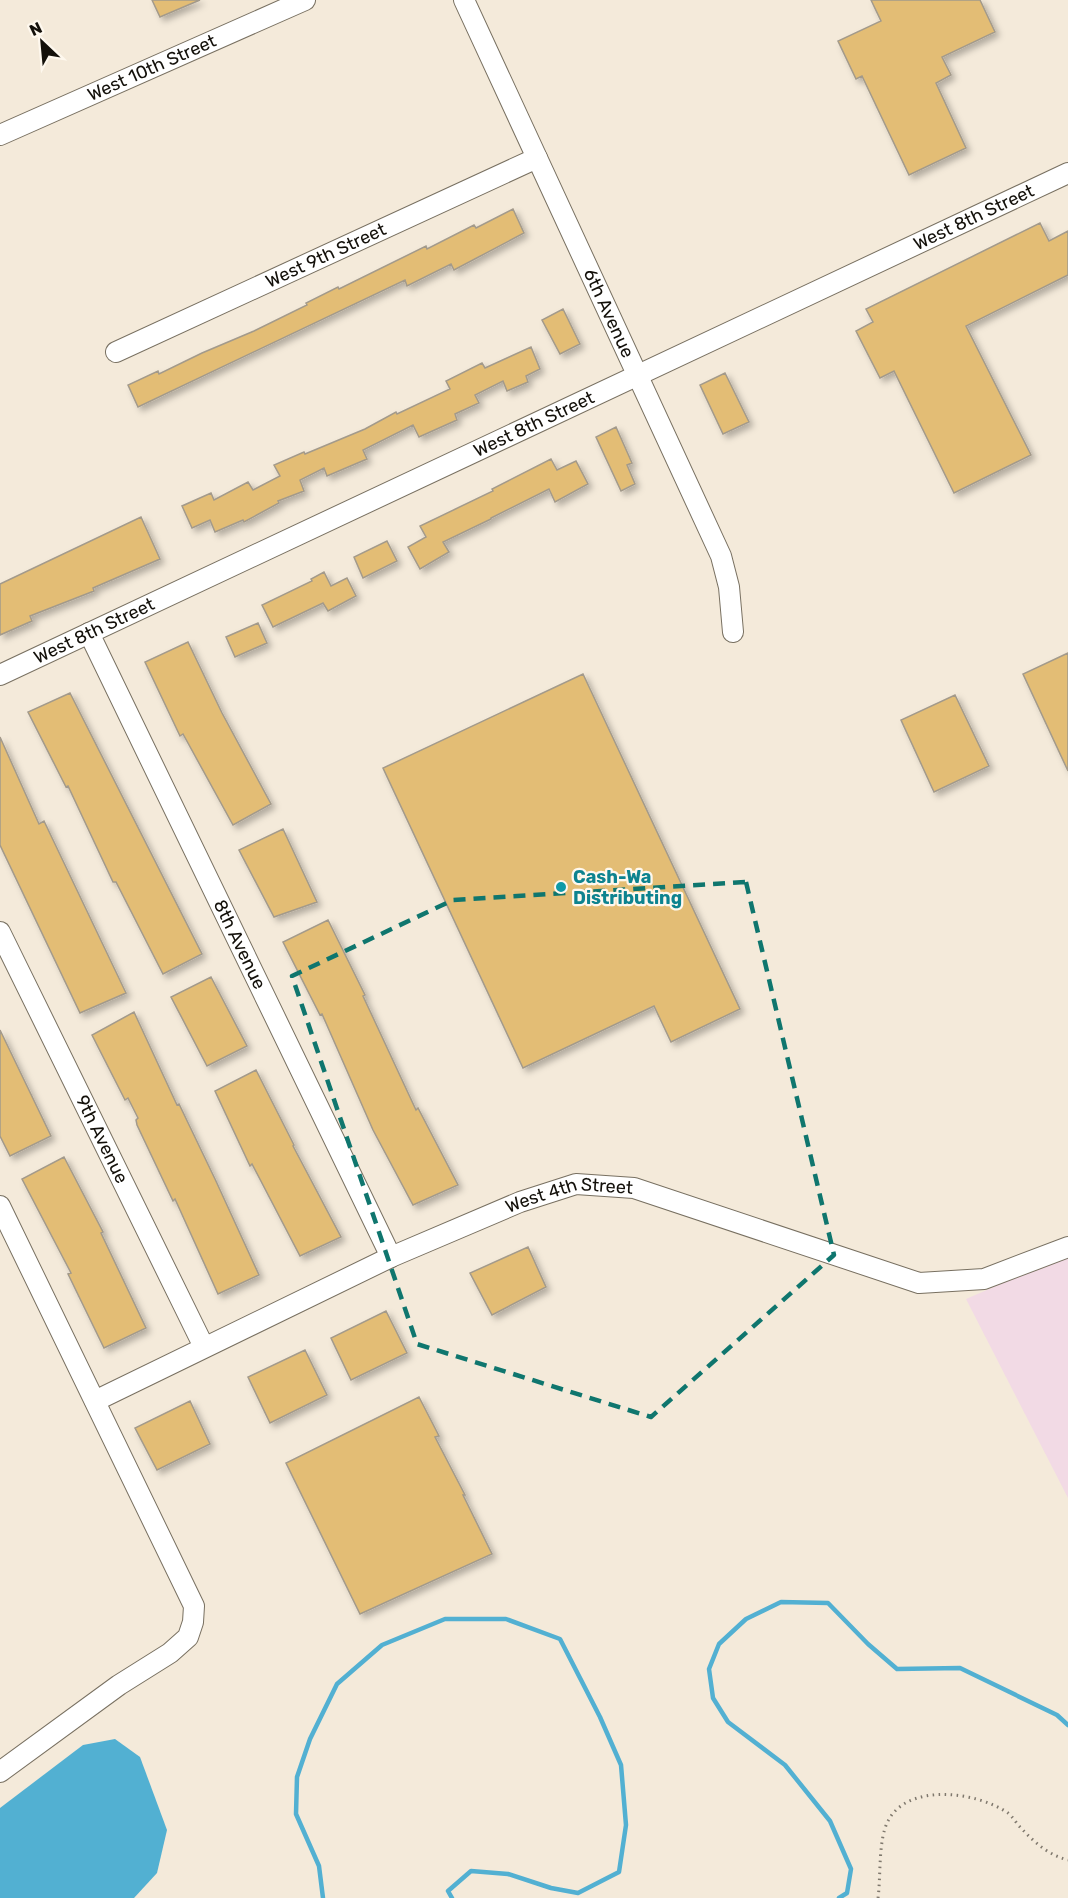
<svg xmlns="http://www.w3.org/2000/svg" width="1068" height="1898" font-family="Rubik,sans-serif">
<style>
.commercial{fill:#f2dae5}
.water{fill:#52b0d2}
.lines{fill:none;stroke-linecap:round;stroke-linejoin:round}
.stream{stroke:#52b0d2;stroke-width:4.5}
.building{fill:#e3bd74;stroke:#a39a8b;stroke-width:1.5;filter:url(#shadow)}
.minor-casing{stroke:#787061;stroke-width:22}
.path{stroke:#7f786d;stroke-width:3;stroke-dasharray:1.5 4.5;stroke-linecap:butt}
.minor{stroke:#fff;stroke-width:20}
.marked{fill:none;stroke:#0f766e;stroke-width:4.5;stroke-dasharray:12 8;stroke-linejoin:round}
.culture-dot{fill:#0f9aa8;stroke:#fef8ee;stroke-width:2}
.labels{text-anchor:middle;dominant-baseline:central;stroke-width:4.5;stroke-linejoin:round;paint-order:stroke}
.street-label{font-size:18px;fill:#13100a;stroke:#fef8ee}
.culture-label{font-size:18px;font-weight:bold;fill:#0d838f;stroke:#fef8ee;text-anchor:start}
</style>
<defs>
<filter id="shadow"><feDropShadow dx="4" dy="4" stdDeviation="3" flood-color="#0004"/></filter>
</defs>
<rect width="100%" height="100%" fill="#f4eada"/>
<path class="commercial" d="M1068,1255V1498L966,1299Z"/>
<path class="water" d="M115,1739L140,1757L167,1830L157,1873L134,1898H0V1808L83,1745Z"/>
<g class="lines">
<path class="stream" d="M323,1898L319,1866L296,1814L297,1777L310,1739L337,1684L382,1645L445,1619H506L560,1639L600,1717L621,1765L626,1825L619,1872L578,1893L551,1888L508,1874L471,1871L448,1891L452,1898
M839,1898L847,1893L851,1869L830,1821L785,1765L728,1722L713,1698L709,1669L719,1644L746,1619L781,1602L828,1603L868,1644L897,1669L960,1668L1057,1715L1068,1725"/>
</g>
<path class="building" d="M152,0H200L160,17Z
M871,0H980L995,32L942,57L951,75L936,83L966,148L909,175L862,76L856,79L838,41L881,21Z
M513,209L524,233L454,270L451,264L407,286L405,280L138,407L128,385L158,371L159,374L202,353L254,331L307,305L306,303L338,287L339,289L426,246L427,249L474,225L476,228Z
M1040,223L1049,241L1068,231V275L966,326L1031,455L954,493L894,371L880,378L856,331L873,322L866,309Z
M563,309L580,344L560,354L542,320Z
M531,347L540,369L526,376L528,382L507,391L503,381L475,395L479,403L455,414L457,420L419,437L413,425L363,450L367,459L327,476L324,468L300,480L304,491L278,501L279,503L244,522L243,520L215,532L210,520L192,528L182,506L211,493L214,500L248,482L253,490L280,476L274,465L304,452L305,454L365,429L396,412L397,414L450,389L446,381L482,363L485,368Z
M725,373L749,422L723,434L700,385Z
M616,427L632,463L627,465L635,484L621,491L596,437Z
M551,459L557,470L576,461L588,484L555,502L549,489L491,518V519L443,542L449,552L420,569L408,547L426,537L420,526L493,491L492,489Z
M141,517L160,559L93,588L94,591L30,616L32,621L0,635V584Z
M387,541L397,561L363,578L354,557Z
M324,572L331,586L347,578L356,596L328,611L323,603L273,627L262,605L312,581L311,579Z
M258,623L267,643L235,657L226,637Z
M188,642L222,713L271,804L233,825L183,734L180,736L145,662Z
M1068,653V771L1023,674Z
M583,674L740,1009L671,1042L654,1006L523,1068L383,768Z
M70,693L202,954L163,974L116,882H113L68,786L66,787L28,712Z
M955,695L989,766L934,792L901,720Z
M0,737L39,824L44,821L126,993L80,1013L0,845Z
M283,829L317,902L274,917L239,850Z
M328,920L365,995L363,996L416,1110L418,1108L458,1185L413,1205L373,1130L322,1014L320,1015L283,942Z
M211,977L247,1046L207,1066L171,997Z
M134,1012L177,1105L179,1104L215,1179L259,1275L218,1294L175,1199L173,1201L137,1125L136,1120L138,1118L128,1098L125,1100L92,1035Z
M0,1030L51,1136L10,1156L0,1136Z
M256,1070L294,1145L293,1146L341,1237L300,1256L252,1164L250,1166L215,1091Z
M64,1157L103,1232L101,1233L146,1328L104,1348L68,1274L71,1273L22,1179Z
M528,1247L546,1287L492,1315L470,1273Z
M386,1311L407,1353L351,1380L331,1338Z
M305,1350L327,1395L270,1423L248,1377Z
M419,1397L439,1436L435,1437L465,1495H463L492,1554L360,1614L286,1463Z
M190,1401L210,1444L157,1470L135,1428Z"/>
<g class="lines">
<defs>
<g id="minor">
<path id="s1" d="M464,0L721,556L729,587L733,632"/>
<path id="s2" d="M0,135L305,0"/>
<path id="s3" d="M116,352L537,158"/>
<path id="s4" d="M89,633L391,1257"/>
<path id="s5" d="M0,675L1068,173"/>
<path id="s6" d="M0,932L204,1347"/>
<path d="M0,1206L194,1606L193,1622L188,1637L170,1653L119,1685L0,1772"/>
<path id="s7" d="M95,1401L391,1257L520,1202L576,1184L634,1188L919,1283L984,1279L1068,1247"/>
</g>
</defs>
<use href="#minor" class="minor-casing"/>
<path class="path" d="M878,1898C881,1876 878,1840 888,1821C908,1782 978,1792 1008,1813C1013,1817 1016,1823 1020,1827C1034,1842 1048,1855 1068,1860"/>
<use href="#minor" class="minor"/>
</g>
<path class="marked" d="M746,882L834,1255L651,1417L417,1344L292,976L453,900Z"/>
<circle class="culture-dot" cx="561" cy="887" r="6"/>
<g class="labels">
<g class="street-label">
<text stroke="none"><textPath href="#s2" startOffset="166">West 10th Street</textPath></text>
<text stroke="none"><textPath href="#s5" startOffset="1076">West 8th Street</textPath></text>
<text stroke="none"><textPath href="#s3" startOffset="231">West 9th Street</textPath></text>
<text stroke="none"><textPath href="#s1" startOffset="345">6th Avenue</textPath></text>
<text stroke="none"><textPath href="#s5" startOffset="590">West 8th Street</textPath></text>
<text stroke="none"><textPath href="#s5" startOffset="104">West 8th Street</textPath></text>
<text stroke="none"><textPath href="#s4" startOffset="346">8th Avenue</textPath></text>
<text stroke="none"><textPath href="#s6" startOffset="231">9th Avenue</textPath></text>
<text stroke="none"><textPath href="#s7" startOffset="520">West 4th Street</textPath></text>
</g>
<g class="culture-label">
<text x="573" y="877">Cash-Wa<tspan x="573" dy="21">Distributing</tspan></text>
</g>
</g>
<g transform="translate(42 42) rotate(334)" stroke="#fef8ee" stroke-width="4.5" paint-order="stroke">
<path d="M0-4.5L10 22L0 15L-10 22Z" fill="#13100a"/>
<text y="-9" font-size="16" font-weight="bold" text-anchor="middle" fill="#13100a">N</text>
</g>
</svg>
